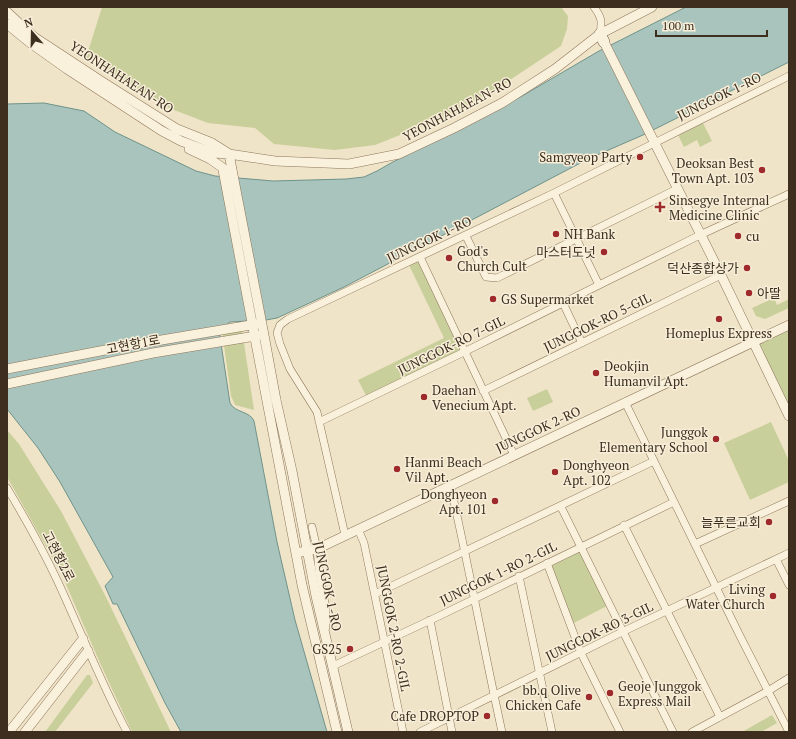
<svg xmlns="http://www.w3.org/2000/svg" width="796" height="739" font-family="'PT Serif','Noto Sans KR',serif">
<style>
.green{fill:#c9cf9b}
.water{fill:#a9c4bc;stroke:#6f938a}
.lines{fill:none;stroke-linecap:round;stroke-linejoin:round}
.minor-casing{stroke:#8d765c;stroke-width:8}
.tertiary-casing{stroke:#8d765c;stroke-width:10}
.secondary-casing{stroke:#6f573f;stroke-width:12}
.minor{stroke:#faf1dc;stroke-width:7}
.tertiary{stroke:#faf1dc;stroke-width:9}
.secondary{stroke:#faf1dc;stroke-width:11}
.poi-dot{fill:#9e2a2b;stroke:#f7eed8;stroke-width:1.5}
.labels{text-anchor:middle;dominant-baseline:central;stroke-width:3;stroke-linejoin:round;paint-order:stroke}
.street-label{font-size:13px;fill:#3d2e20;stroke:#f7eed8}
.poi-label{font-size:13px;fill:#3d2e20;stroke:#f7eed8;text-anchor:end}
</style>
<rect width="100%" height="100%" fill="#f0e4c8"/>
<path class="green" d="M102,7H561L568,16L567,29L561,46L468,108L375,145L335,150L274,144L255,128L208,123L161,105L86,58Z
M703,123L712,141L700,147L697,140L684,147L678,135Z
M420,257L464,352L368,399L358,380L444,338L408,263Z
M774,298L777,305L789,299V308L765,319L756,316L752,308Z
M231,323H241L254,410L235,405L231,396L222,331Z
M789,325V416L754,343Z
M547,389L553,402L533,411L527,398Z
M771,422L789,461V482L750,500L724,443Z
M7,430L19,444L61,511L106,597L171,732H132L100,663L62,575L7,477Z
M581,546L609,605L570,625L547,563Z
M87,675H90L93,683L55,732H45Z
M772,715L777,723L761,732H742Z"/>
<path class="water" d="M686,7H789V62L643,135L588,159L344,287L277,318L266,320L230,322L222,328L220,332V337L230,403C235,413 250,411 254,421L277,542L295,620L327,732H181L165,703L117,604H113L105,586L113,577L60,482L38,448L7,409V104L44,103L84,111L115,132L196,171L215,176L273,181L346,179L364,177L377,171L391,163L522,96L599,51Z"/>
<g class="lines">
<defs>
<path id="minor" d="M594,7C602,18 602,21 600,34
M554,193L599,285
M466,236L486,277L497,278L677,189
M420,257L514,455
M563,303L582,343
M483,391L721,275
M625,402L739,634L789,732
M319,422L464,352L700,235L789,194
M450,484C469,567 484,650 502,732
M7,488C25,518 43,550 58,582C81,632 101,683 127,732
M561,507L673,732
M624,525L720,717
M312,527L317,549L319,571L326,609V627
M358,529L364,543L403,732
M345,535L317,412L290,369L280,344L277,333L280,325L288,319L554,193L789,76
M695,544L789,501
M776,559L789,585
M547,563L581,653L620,732
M519,576L552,732
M375,594L654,461
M430,620L452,732
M333,666L437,617L674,502
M420,732L622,632L789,553
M692,732L768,691L789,678"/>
<path id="tertiary" d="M7,12L34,37L101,81L177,129L212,143L228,153
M7,24L29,42L67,69L162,131L181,141L213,153L229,154L275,161L349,164L399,154L454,128L502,103L555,69L600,34L652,7
M604,42L721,275L789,416
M189,149L210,159L223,168V170L302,585L337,732
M229,154L264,335L276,400L292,471L316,596L348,732
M7,369L126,346L257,324
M7,384L153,353L261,335
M301,552L317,549L789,325
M9,732L83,639
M25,732L88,651"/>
<path id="secondary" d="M600,34L604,42"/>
</defs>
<use href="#minor" class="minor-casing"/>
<use href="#tertiary" class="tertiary-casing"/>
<use href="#secondary" class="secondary-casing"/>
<use href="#minor" class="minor"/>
<use href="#tertiary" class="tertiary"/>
<use href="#secondary" class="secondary"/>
</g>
<g class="poi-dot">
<circle cx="640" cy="157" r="4"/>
<circle cx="762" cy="170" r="4"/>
<path d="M658 201h4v4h4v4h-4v4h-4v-4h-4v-4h4z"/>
<circle cx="556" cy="234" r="4"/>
<circle cx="738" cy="236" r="4"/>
<circle cx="604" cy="252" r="4"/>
<circle cx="449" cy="258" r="4"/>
<circle cx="747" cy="268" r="4"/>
<circle cx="749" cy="293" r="4"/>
<circle cx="493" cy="299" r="4"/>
<circle cx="719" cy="319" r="4"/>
<circle cx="596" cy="373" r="4"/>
<circle cx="424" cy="397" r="4"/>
<circle cx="716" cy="439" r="4"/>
<circle cx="397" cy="469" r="4"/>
<circle cx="555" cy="472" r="4"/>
<circle cx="495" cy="501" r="4"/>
<circle cx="769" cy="522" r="4"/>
<circle cx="773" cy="596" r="4"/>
<circle cx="350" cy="649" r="4"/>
<circle cx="610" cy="693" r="4"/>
<circle cx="589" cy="697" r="4"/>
<circle cx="487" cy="716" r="4"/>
</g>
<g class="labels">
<g class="street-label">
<text transform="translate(122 77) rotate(33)">YEONHAHAEAN-RO</text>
<text transform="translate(719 96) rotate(-26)">JUNGGOK 1-RO</text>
<text transform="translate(457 109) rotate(-28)">YEONHAHAEAN-RO</text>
<text transform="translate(429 239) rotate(-25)">JUNGGOK 1-RO</text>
<text transform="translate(597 322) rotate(-26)">JUNGGOK-RO 5-GIL</text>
<text transform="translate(133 344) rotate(-11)">고현항1로</text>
<text transform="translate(451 345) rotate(-26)">JUNGGOK-RO 7-GIL</text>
<text transform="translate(538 429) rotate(-25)">JUNGGOK 2-RO</text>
<text transform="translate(59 556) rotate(63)">고현항2로</text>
<text transform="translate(498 573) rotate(-26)">JUNGGOK 1-RO 2-GIL</text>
<text transform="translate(328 586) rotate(78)">JUNGGOK 1-RO</text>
<text transform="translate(394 628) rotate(79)">JUNGGOK 2-RO 2-GIL</text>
<text transform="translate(599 631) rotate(-26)">JUNGGOK-RO 3-GIL</text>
</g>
<g class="poi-label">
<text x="632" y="157">Samgyeop Party</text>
<text x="754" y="163">Deoksan Best<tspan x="754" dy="15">Town Apt. 103</tspan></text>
<text x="669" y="200" text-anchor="start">Sinsegye Internal<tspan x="669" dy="15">Medicine Clinic</tspan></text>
<text x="564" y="234" text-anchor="start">NH Bank</text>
<text x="746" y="236" text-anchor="start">cu</text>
<text x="457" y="251" text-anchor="start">God's<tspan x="457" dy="15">Church Cult</tspan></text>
<text x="596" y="252">마스터도넛</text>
<text x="739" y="268">덕산종합상가</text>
<text x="757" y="293" text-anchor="start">아딸</text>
<text x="501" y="299" text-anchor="start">GS Supermarket</text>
<text x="719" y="333" text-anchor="middle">Homeplus Express</text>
<text x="604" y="366" text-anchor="start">Deokjin<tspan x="604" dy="15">Humanvil Apt.</tspan></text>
<text x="432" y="390" text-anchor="start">Daehan<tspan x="432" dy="15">Venecium Apt.</tspan></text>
<text x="708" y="432">Junggok<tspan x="708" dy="15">Elementary School</tspan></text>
<text x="405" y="462" text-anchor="start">Hanmi Beach<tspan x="405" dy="15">Vil Apt.</tspan></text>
<text x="563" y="465" text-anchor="start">Donghyeon<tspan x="563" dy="15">Apt. 102</tspan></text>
<text x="487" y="494">Donghyeon<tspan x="487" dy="15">Apt. 101</tspan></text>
<text x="761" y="522">늘푸른교회</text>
<text x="765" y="589">Living<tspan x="765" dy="15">Water Church</tspan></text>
<text x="342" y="649">GS25</text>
<text x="618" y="686" text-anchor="start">Geoje Junggok<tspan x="618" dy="15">Express Mail</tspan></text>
<text x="581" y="690">bb.q Olive<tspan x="581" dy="15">Chicken Cafe</tspan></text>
<text x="479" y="716">Cafe DROPTOP</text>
</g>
</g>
<rect width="796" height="739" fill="none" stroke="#3d2e20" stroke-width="16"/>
<g transform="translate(32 32) rotate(340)" stroke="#f7eed8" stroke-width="3" paint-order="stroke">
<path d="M0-3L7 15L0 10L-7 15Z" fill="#3d2e20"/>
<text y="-6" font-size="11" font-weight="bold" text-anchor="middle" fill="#3d2e20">N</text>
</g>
<path d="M656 30v6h111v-6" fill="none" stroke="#3d2e20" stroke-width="2"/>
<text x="662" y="30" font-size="12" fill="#3d2e20" stroke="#f7eed8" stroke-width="3" paint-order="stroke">100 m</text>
</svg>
